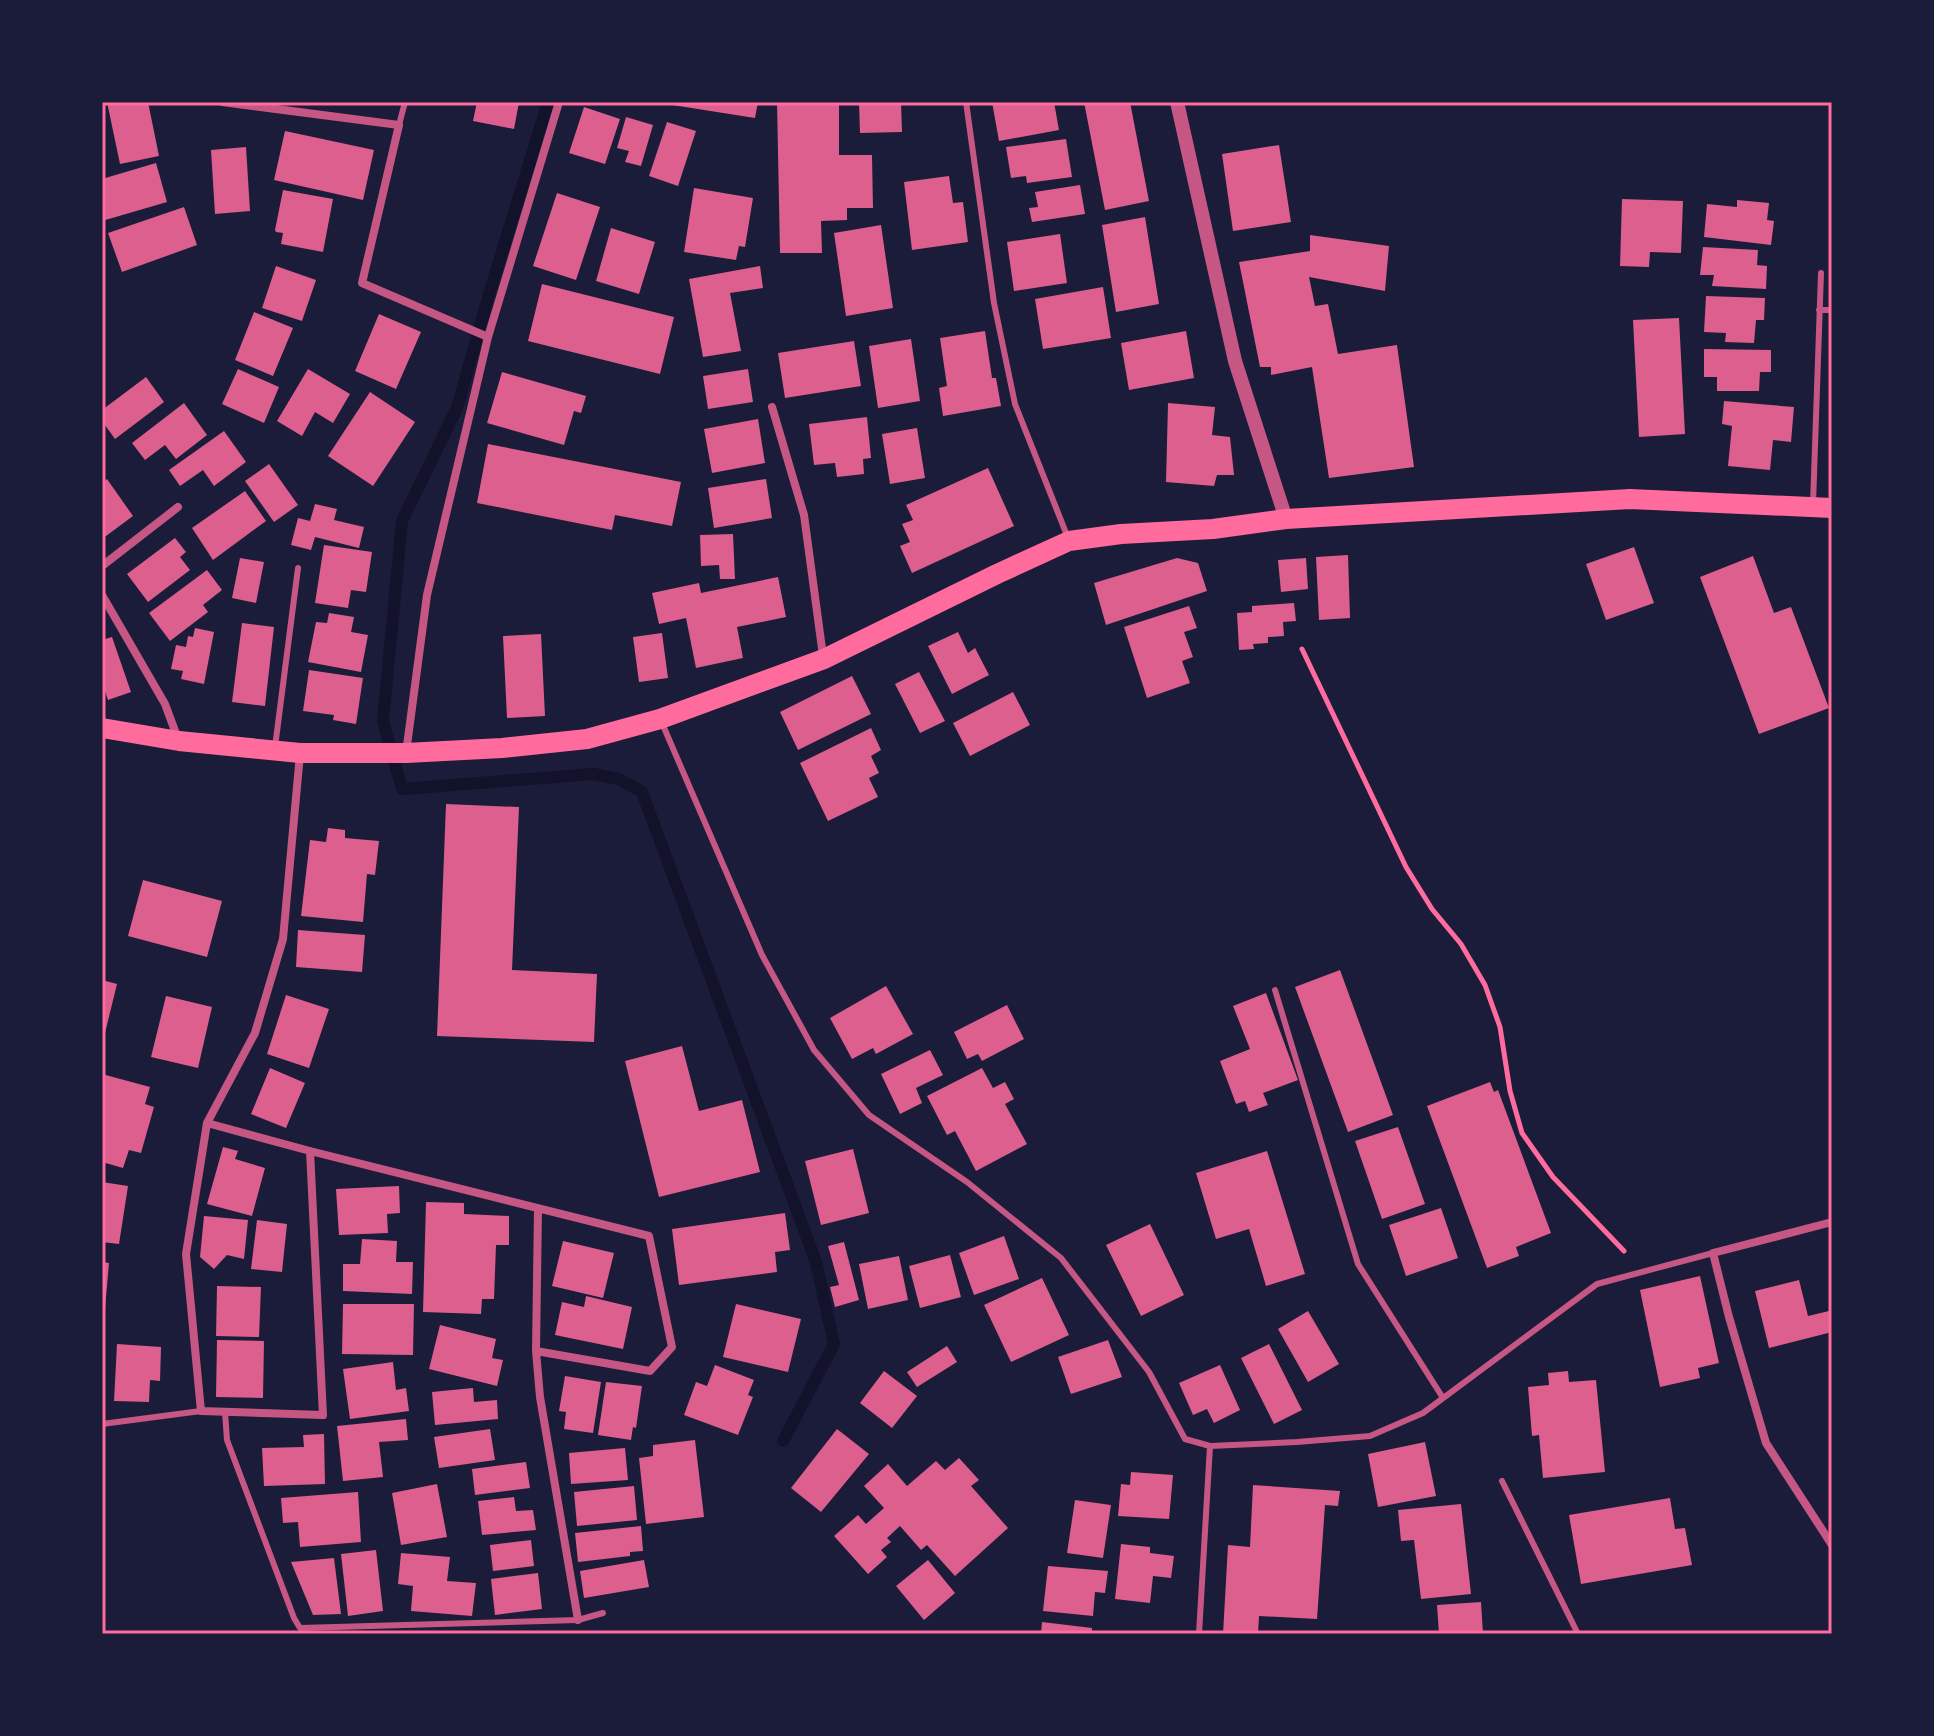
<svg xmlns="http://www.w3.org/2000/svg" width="1934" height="1736" font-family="Roboto,sans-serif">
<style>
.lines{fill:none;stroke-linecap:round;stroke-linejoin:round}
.stream{stroke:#12122b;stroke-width:12}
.building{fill:#dd5f8e}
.path{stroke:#ff6b9d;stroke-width:5}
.service{stroke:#c65784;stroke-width:6}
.minor{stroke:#c65784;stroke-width:8}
.tertiary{stroke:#c65784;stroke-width:14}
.primary{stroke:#ff6b9d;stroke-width:20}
.neatline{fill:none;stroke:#ff6b9d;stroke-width:3}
</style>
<rect width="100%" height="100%" fill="#1b1b3a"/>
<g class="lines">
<path class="stream" d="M548,102L489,294L457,408L402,521L383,721L402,789L593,774L619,779L642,792L816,1262L834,1344L783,1441"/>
</g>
<path class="building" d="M107,102H148L159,156L120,164Z
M477,102H519L514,129L473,121Z
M666,102H758L755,118L666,104Z
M777,102H839V155H872L873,208H847V220L821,221L822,253H780Z
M859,102H901L902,132L860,133Z
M992,102H1054L1059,130L999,141Z
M1084,102H1130L1149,201L1105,210Z
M584,107L620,119L605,164L569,153Z
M626,117L653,125L641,166L625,162L629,151L617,148Z
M667,122L696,131L678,186L649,176Z
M285,131L374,150L363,200L274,180Z
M1066,139L1072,177L1027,183L1026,176L1011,178L1006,147Z
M1279,145L1291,222L1233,231L1222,154Z
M246,147L250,211L215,214L211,150Z
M156,163L167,202L102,221V179Z
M949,176L953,203L963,202L968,242L912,250L904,182Z
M1080,185L1085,214L1032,222L1029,208L1038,207L1035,192Z
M694,188L753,198L745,247L739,246L736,260L684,252Z
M283,190L333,199L323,252L281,244L283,233L276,232L275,230Z
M557,193L600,207L576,280L533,266Z
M1622,199L1683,201L1681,253L1650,252L1649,267L1620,266Z
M1737,200L1769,203L1767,220L1774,221L1771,245L1704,237L1707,204L1737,207Z
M184,207L197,245L122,272L108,233Z
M1145,217L1159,304L1116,312L1102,225Z
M881,225L893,308L846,316L834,233Z
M611,228L655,242L639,294L596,281Z
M1060,234L1067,283L1014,291L1007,242Z
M1310,235L1389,246L1385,291L1309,277L1315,306L1328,304L1338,354L1397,345L1414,467L1329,478L1312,367L1271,375V367H1260L1239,262L1310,251Z
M1703,247L1758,250L1757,265L1767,266L1766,289L1712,286L1714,275H1700Z
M276,266L316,280L302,321L262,308Z
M760,266L763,288L730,293L741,351L703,357L689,279Z
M542,284L674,317L660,374L528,341Z
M1103,287L1111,338L1043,349L1035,299Z
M1706,296L1765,298L1764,320H1756L1754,343L1725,342L1726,333L1704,332Z
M254,312L293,328L273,376L235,360Z
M379,314L421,332L396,389L355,371Z
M1679,318L1685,434L1639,437L1633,320Z
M985,331L992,378H996L1001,406L943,416L939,388L947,386L940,338Z
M1186,331L1194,378L1129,390L1121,343Z
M911,339L920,401L878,408L869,346Z
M854,341L861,386L785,398L778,353Z
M1704,349L1771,350V372H1760L1759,391H1717V377H1704Z
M238,369L279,387L264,423L222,404Z
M308,369L350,394L333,423L315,412L302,436L277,421Z
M748,369L753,402L708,409L703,376Z
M502,372L586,396L581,413L574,411L564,445L487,423Z
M146,377L164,402L115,439L102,421V410Z
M370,392L415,422L373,486L328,456Z
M1724,401L1794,407L1791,442L1773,440L1770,470L1728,466L1732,426L1722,424Z
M184,403L207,435L176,459L165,445L145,460L132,443Z
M1168,403L1215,407L1212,435L1230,437L1234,475H1217L1214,486L1166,482Z
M867,417L871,458L863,459L864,474L837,477L835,463L814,465L809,424Z
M758,419L765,463L712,473L704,429Z
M917,428L925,478L890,484L882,434Z
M224,431L246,462L214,486L203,470L180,486L169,470Z
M488,444L681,482L672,526L615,515L612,530L477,503Z
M269,464L298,505L274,522L245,481Z
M988,468L1014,526L912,573L900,546L910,542L902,524L913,520L906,505Z
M107,479L133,516L102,539V483Z
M766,479L772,518L714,528L708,488Z
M245,491L266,521L213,560L192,528Z
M315,504L337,509L334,520L364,527L359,548L315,537L311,550L291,545L298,518L310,521Z
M733,534L735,579H720L719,565L701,566L700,535Z
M175,538L186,552L180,557L190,570L148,602L127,574Z
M324,545L372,552L366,592L351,590L348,608L315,603Z
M1634,547L1654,603L1606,620L1586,564Z
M1348,555L1350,618L1319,620L1316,557Z
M1753,556L1774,613L1791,607L1829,708L1759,734L1700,577Z
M240,558L264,562L256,603L232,598Z
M1177,558L1198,563L1207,591L1106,625L1094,583Z
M1306,558L1308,589L1281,592L1278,560Z
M207,570L222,590L203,605L208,612L170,641L149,613Z
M778,577L786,617L737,627L743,658L696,668L686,618L659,624L652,593L699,583L701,593Z
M1294,603L1296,621L1283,622L1284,636L1268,637V643L1253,644L1254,649L1239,650L1237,613L1252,612V606Z
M1189,606L1197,628L1184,632L1193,657L1182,661L1190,683L1147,698L1124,627Z
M329,613L354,617L351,632L368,635L361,672L308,662L316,622L327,623Z
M242,623L274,627L265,706L232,702Z
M195,628L214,632L204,684L181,679L183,671L171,669L176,645L186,647L188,636L193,637Z
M958,632L968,653L975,648L989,675L952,694L928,646Z
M662,633L668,678L639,682L633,637Z
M541,634L545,716L507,718L503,636Z
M112,637L131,692L108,700L102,682V640Z
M309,670L363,678L356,724L333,720L334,715L303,711Z
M919,672L945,721L920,733L895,684Z
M852,676L871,714L798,750L780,712Z
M1013,692L1030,725L970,756L953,723Z
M871,728L881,750L871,756L879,773L869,778L878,797L828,821L800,763Z
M446,804L519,807L512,970L597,974L594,1042L437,1036Z
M328,828L345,830V838L379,841L375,875L367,874L363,922L301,916L310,840L326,842Z
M143,880L222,901L207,957L128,936Z
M298,930L365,935L362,972L296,967Z
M1340,970L1393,1115L1348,1132L1295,987Z
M102,980L117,984L105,1033L102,1032Z
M886,986L913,1034L876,1054L873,1048L852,1059L830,1018Z
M1266,993L1298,1080L1263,1093L1268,1105L1249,1112L1245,1101L1236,1104L1220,1061L1250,1049L1233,1006Z
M286,995L329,1009L309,1068L267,1054Z
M166,996L212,1007L198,1068L151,1057Z
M1007,1005L1024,1039L982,1061L978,1054L967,1059L954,1032Z
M682,1046L699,1111L742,1100L760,1172L659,1197L625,1061Z
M930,1050L943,1075L916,1088L922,1103L900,1114L881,1074Z
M270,1068L305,1083L286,1128L251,1114Z
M982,1068L993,1088L1005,1082L1014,1099L1005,1104L1027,1144L976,1171L955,1131L947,1135L927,1096Z
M102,1074L150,1087L145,1104L154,1107L141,1153L129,1150L123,1168L102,1162Z
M1490,1082L1494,1092L1498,1090L1551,1233L1516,1247L1519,1256L1487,1268L1427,1106Z
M1398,1127L1425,1204L1382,1219L1355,1141Z
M223,1147L238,1151L235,1159L265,1168L252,1216L207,1204Z
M853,1149L869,1213L821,1225L805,1161Z
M1267,1151L1305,1274L1266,1286L1249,1229L1216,1239L1196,1173Z
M102,1182L128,1186L119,1244L102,1242Z
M399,1186L400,1213L387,1214L388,1233L339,1235L336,1189Z
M426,1202L464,1203V1214L509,1216V1245H496L494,1299H482L481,1314L423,1312Z
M1441,1208L1458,1258L1406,1276L1389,1225Z
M785,1213L790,1250L775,1252L777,1272L679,1285L672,1229Z
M204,1216L248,1220L244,1259L227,1255L214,1269L200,1257Z
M257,1220L287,1224L282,1272L251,1269Z
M1150,1224L1184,1295L1141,1316L1106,1245Z
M1004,1236L1019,1279L974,1295L959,1253Z
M362,1239L397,1241L396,1262H413L412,1294L343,1291V1264H360Z
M563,1241L614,1253L603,1298L552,1286Z
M844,1242L859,1300L835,1307L830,1287L839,1285L828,1246Z
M950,1255L961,1297L920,1308L909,1266Z
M899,1256L908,1300L868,1309L859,1264Z
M102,1262L109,1263L104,1320H102Z
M1700,1276L1719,1363L1698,1368L1700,1378L1660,1387L1640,1290Z
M1042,1278L1069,1335L1011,1362L984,1305Z
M1799,1280L1808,1316L1829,1311L1832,1332L1769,1348L1755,1291Z
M217,1286L261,1287L259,1337L216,1336Z
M586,1296L632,1307L623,1349L555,1335L562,1302L584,1307Z
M343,1304H414L413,1355L342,1354Z
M736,1304L801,1319L788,1372L723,1357Z
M1308,1311L1339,1364L1308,1382L1278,1329Z
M440,1325L496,1339L492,1358L503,1360L497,1386L429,1369Z
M217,1340L264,1341L263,1398L216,1397Z
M1108,1340L1122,1377L1071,1394L1058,1357Z
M117,1344L161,1347L160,1381L150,1380L149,1402L114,1401Z
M1269,1344L1302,1410L1274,1424L1241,1358Z
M947,1346L957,1362L917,1387L907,1372Z
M393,1362L396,1390L406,1388L409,1411L350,1419L343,1369Z
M715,1365L754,1380L748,1395L753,1397L738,1435L684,1415L696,1382L707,1386Z
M1220,1365L1240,1410L1214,1423L1207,1409L1193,1415L1179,1383Z
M884,1371L917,1396L892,1428L860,1403Z
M1568,1371L1569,1382L1596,1380L1605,1472L1543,1478L1539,1435L1532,1436L1528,1387L1549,1385L1548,1373Z
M565,1376L601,1382L593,1433L564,1429L566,1412L559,1411Z
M606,1382L642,1386L636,1428L633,1427L631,1440L598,1435Z
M473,1388L474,1402L497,1400L498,1419L435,1425L432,1392Z
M406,1419L408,1440L379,1442L383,1477L343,1481L337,1426Z
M490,1429L495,1460L439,1468L434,1437Z
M837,1429L869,1454L821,1512L791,1488Z
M324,1434L325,1484L264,1486L262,1448L304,1447L303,1435Z
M695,1440L704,1517L646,1524L639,1458L653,1456V1445Z
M1425,1442L1436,1496L1378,1507L1368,1454Z
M625,1448L628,1480L571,1484L569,1453Z
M959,1458L979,1480L971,1486L1008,1528L955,1576L927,1545L921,1550L900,1526L887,1538L891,1542L881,1550L887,1557L868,1574L834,1536L858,1515L866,1524L884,1508L864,1486L888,1464L907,1486L936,1461L945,1470Z
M526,1462L530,1488L475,1495L472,1469Z
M1131,1472L1173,1475L1169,1519L1118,1516L1121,1484L1130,1485Z
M437,1484L447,1537L401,1545L392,1493Z
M1253,1485L1340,1491L1338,1506L1325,1505L1317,1619L1259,1616L1258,1634H1223L1228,1545L1250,1547Z
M634,1486L637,1520L577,1526L574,1492Z
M358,1492L361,1542L300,1547L298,1522L283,1523L281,1498Z
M514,1497L516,1511L533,1510L536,1530L482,1535L478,1501Z
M1670,1498L1675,1529L1685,1528L1692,1565L1581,1584L1569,1515Z
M1075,1500L1111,1505L1103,1558L1067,1553Z
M1461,1504L1471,1594L1421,1599L1414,1540L1401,1541L1398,1510Z
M641,1526L643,1551L630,1552V1556L578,1562L575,1533Z
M531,1540L534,1566L493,1571L490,1545Z
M1121,1544L1150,1547V1553L1174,1556L1171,1578L1153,1576L1150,1603L1115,1599Z
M376,1550L383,1611L348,1616L341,1554Z
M401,1553L450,1557L447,1581L476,1583L472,1616L411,1611L413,1586L398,1584Z
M334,1558L341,1614L313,1615L291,1562Z
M644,1560L649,1587L584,1598L580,1571Z
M928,1560L955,1593L924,1620L896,1586Z
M1048,1566L1108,1571L1105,1593L1095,1592L1093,1616L1043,1611Z
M538,1573L542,1609L495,1615L491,1579Z
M1481,1602L1483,1634H1439L1437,1605Z
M1042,1622L1092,1628V1634H1041Z"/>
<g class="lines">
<path class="path" d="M1302,649L1406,867L1432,909L1461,944L1485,985L1500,1027L1510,1091L1522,1133L1553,1177L1624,1251"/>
<path class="service" d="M966,102L994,303L1015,404L1068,538
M399,125L405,102
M1819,310H1832
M1813,504L1821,273
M662,723L762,955L814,1050L869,1115L967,1182L1061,1258L1149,1372L1185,1439L1210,1446L1199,1634
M275,747L298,568
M1275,990L1358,1264L1443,1398
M225,1412L227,1440L294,1618L300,1628L578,1620L603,1613
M102,1424L201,1411
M1210,1446L1297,1442L1370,1436L1423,1413L1597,1284L1713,1253
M1502,1481L1578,1634"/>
<path class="minor" d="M222,102L399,125L362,283L488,337
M772,407L804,515L823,656
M102,566L178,507
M102,595L165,704L178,739
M406,753L427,595L488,337L559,102
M300,754L283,939L255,1033L207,1123L186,1254L201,1411L323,1415L310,1151
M207,1123L310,1151L649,1236L672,1347L650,1371L536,1351
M538,1209L536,1351L540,1397L578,1620
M1832,1222L1713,1253L1729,1317L1766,1443L1832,1545"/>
<path class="tertiary" d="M1177,102L1235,361L1286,519"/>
<path class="primary" d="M102,728L179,741L300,753H406L502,748L587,739L660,719L824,659L997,574L1069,541L1121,534L1213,529L1286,519L1630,499L1832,508"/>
</g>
<rect width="1934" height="1736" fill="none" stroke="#1b1b3a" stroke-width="208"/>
<rect x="104" y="104" width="1726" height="1528" class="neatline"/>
</svg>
